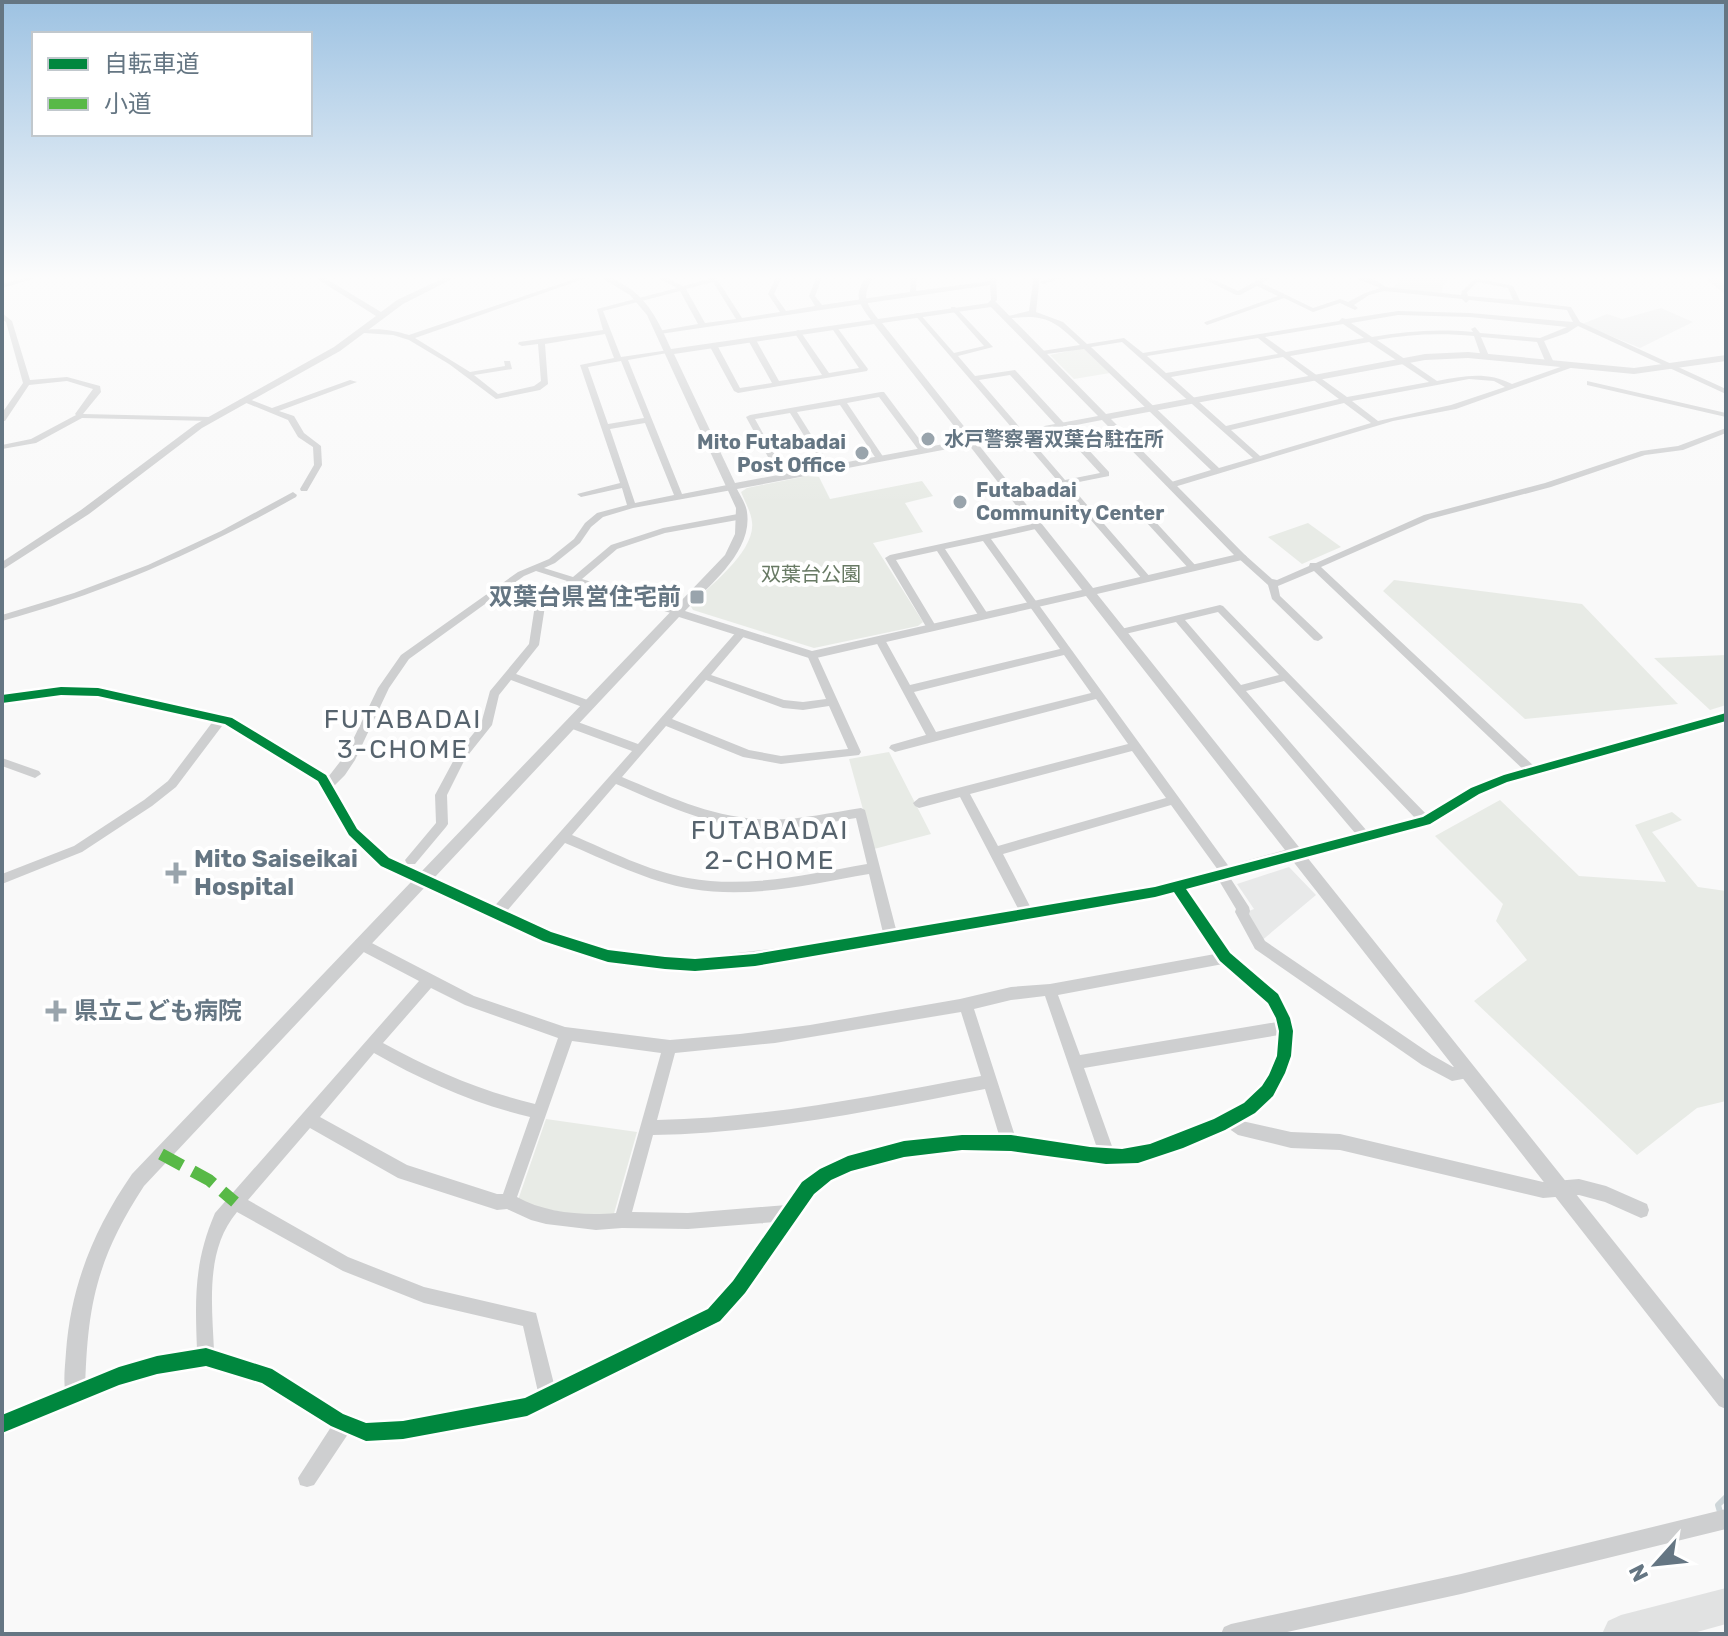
<svg xmlns="http://www.w3.org/2000/svg" width="1728" height="1636" font-family="Rubik,'Noto Sans JP',sans-serif">
<style>
.built{fill:#e8e9e9}
.green{fill:#e8ebe6}
.lines{fill:none;stroke-linecap:round;stroke-linejoin:round}
.stream{stroke:#ced6d9;stroke-width:6}
.minor{fill:#cecfd0;fill-rule:evenodd}
.tertiary{fill:#cecfd0;fill-rule:evenodd}
.trunk{fill:#e1e2e2;fill-rule:evenodd}
.motorway{fill:#e1e2e2;fill-rule:evenodd}
.quiet{stroke:#58b947;stroke-width:12;stroke-dasharray:24 12;stroke-linecap:butt}
.cycleway-casing{stroke:#fff;stroke-width:5}
.cycleway{fill:#00873e;fill-rule:evenodd}
.poi-dot{fill:#99a4ac;stroke:#fff;stroke-width:3}
.labels{text-anchor:middle;dominant-baseline:central;stroke-width:8;stroke-linejoin:round;paint-order:stroke}
.far-poi-label{font-size:20px;font-weight:bold;fill:#657683;stroke:#fff;text-anchor:start}
.far-park-label{font-size:20px;fill:#687a64;stroke:#fff}
.poi-label{font-size:24px;font-weight:bold;fill:#657683;stroke:#fff;text-anchor:start}
.neighbourhood-label{font-size:26px;letter-spacing:2px;fill:#57646e;stroke:#fff}
</style>
<rect width="100%" height="100%" fill="#f9f9f9"/>
<path class="built" d="M1661,308L1693,322L1640,348L1582,324L1607,314L1622,319Z
M1289,867L1316,895L1260,942L1244,913L1254,909L1237,884Z"/>
<path class="green" d="M1400,275H1455L1443,284L1442,294L1390,289L1398,283Z
M1083,348L1085,349L1110,373L1074,379L1050,355Z
M807,476L819,477L830,499L922,481L933,496L905,503L923,532L873,543L923,622L918,626L814,648L693,610L690,605C709,587 756,551 752,522C751,512 745,502 741,492L747,488Z
M1308,523L1341,547L1302,564L1268,537Z
M1394,580L1582,604L1678,704L1525,719L1383,591Z
M1726,655V705L1710,710L1654,658Z
M889,752L931,834L874,849L849,759Z
M1500,800L1579,876L1666,882L1635,825L1672,812L1682,820L1652,832L1698,887L1726,891V1101L1697,1108L1637,1155L1474,1001L1527,960L1496,921L1503,904L1435,836Z
M546,1119L637,1132L613,1217L566,1213L517,1203Z"/>
<g class="lines">
<path class="stream" d="M1720,1512L1718,1505L1726,1497"/>
<path class="minor" d="M37,275H47L2,288V284Z
M586,275H595L415,338L470,372L505,366L504,361H510L512,369L474,375L498,394L534,386L541,381L538,344L522,346L518,344L519,342L603,330L597,309L677,288L653,275H661L683,286L709,279L705,276L711,275L717,279L742,318L780,312L768,294L777,275H783L774,294L786,311L815,306L809,296L817,275H823L815,296L822,305L910,292L911,275H917L916,291L990,281V275H996L997,300L993,304L988,303L991,300L990,285L660,334L656,332L658,331L698,324L680,291L603,311L621,357L669,350L673,352L628,360L682,494L732,484L736,487L732,490L633,508L603,517L591,527L580,543L555,563L544,568L573,577L611,545L663,528L743,513L747,516L743,519L665,533L617,549L582,579L680,610V614H674L576,584L545,606L539,645L516,674L593,702L594,705L593,708H585L511,680L499,695L492,725L465,759L447,795L448,824L446,827L415,864H407L405,860L436,823L435,795L457,754L481,724L490,691L529,644L535,605L567,581L536,571L524,576L409,659L389,688L355,760L345,775L332,788L328,789L322,785L346,754L378,688L401,655L518,572L549,559L574,539L585,523L597,513L627,505L622,488L581,497L577,494L620,483L580,365L614,358L605,334L545,344L548,384L540,390L496,399L449,364L409,340L393,335L364,333L360,331C375,327 394,330 409,335ZM713,282L736,319L705,323L686,289ZM621,361L644,418L608,424L588,367ZM645,423L674,495L635,503L610,429Z
M1034,275H1040L1036,312L1063,322L1087,344L1124,338L1143,353L1339,321L1342,318L1346,319L1398,311L1470,313L1573,322L1567,310L1469,300L1466,303L1462,299L1384,291L1369,295L1354,305L1358,308L1355,310L1340,303L1313,312L1284,298L1207,325L1204,323L1205,322L1278,296L1257,286L1240,295H1236L1196,275H1204L1238,291L1267,275H1274L1262,283L1313,308L1340,299L1348,302L1365,293L1380,288L1348,275C1360,275 1377,279 1386,287L1461,295L1462,291L1476,278L1513,286L1520,301L1571,307L1580,322L1726,389V394L1578,326L1567,333L1544,341L1554,363L1550,365L1546,363L1537,342L1481,337L1489,356L1485,358L1481,356L1474,336C1441,333 1409,334 1377,340L1437,381C1463,376 1487,371 1512,384L1569,364L1576,366L1456,409L1393,421L1171,488L1167,485L1168,483L1211,470L1084,349L1039,355L1038,353L1042,351L1080,345C1054,320 1044,313 1007,319L1004,317L1029,311ZM1477,282L1508,288L1513,300L1468,296L1467,292ZM1398,315L1470,317L1567,327L1540,338L1480,333L1475,327L1471,329L1473,332C1438,329 1406,331 1372,337L1351,323ZM1343,324L1364,338L1286,352L1265,337ZM1258,338L1278,354L1166,373L1147,356ZM1122,342L1253,458L1219,468L1091,347ZM1369,342L1429,382L1347,397L1290,356ZM1283,357L1339,399L1226,426L1171,377ZM1469,379L1494,381L1505,387L1451,405L1378,421L1352,401ZM1344,403L1371,423L1260,456L1231,430Z
M1062,275H1072L1043,284L1040,282Z
M1680,275H1705C1700,278 1685,278 1680,275Z
M951,307H955L993,347L958,356L975,376L1015,370L1109,472V476L1069,484L1094,513L1141,506L1196,566V570H1190L1136,511L1098,517L1151,578L1146,581L1143,580L1090,519L1086,518V514L914,314L919,313L954,353L984,346L951,309ZM1010,375L1100,473L1065,480L979,380Z
M2,313L12,321L30,380L67,377L100,386L101,392L83,414L211,417L215,419L211,421L82,418L36,443L2,449V445L31,439L76,415L75,414L93,389L67,381L29,385L5,421H2V413L23,383L6,322L2,319Z
M832,326H836L868,369L867,371L738,393L734,391L709,345L716,343L740,388L772,383L748,340L752,338L756,340L779,381L822,375L794,332L798,330L800,331L829,373L859,368L831,327Z
M350,380L357,382L279,411L294,416L304,433L321,446L322,465L307,491H301L300,489L314,465L313,447L298,437L288,420L239,400L246,398L272,408Z
M1587,381L1726,413V417L1587,385Z
M881,392H884L926,448V452H920L879,397L847,403L884,458L880,460H877L840,405L797,412L832,468L828,471L824,468L790,413L755,419L787,477L783,480L779,477L746,417L750,415Z
M1726,428V433L1683,450L1645,455L1551,487L1430,519L1321,567L1536,768L1538,771L1532,775L1528,774L1314,571L1278,586L1280,596L1322,636L1323,638L1318,641L1314,640L1272,599L1268,585L1237,557L1242,554L1245,555L1272,579L1277,580L1309,566L1310,563H1316L1424,515L1545,483L1641,451L1678,446Z
M293,492L297,495L296,497C202,550 106,593 2,621V615L74,593L148,565L221,531Z
M1037,523L1042,526L1040,528L991,539L1230,868L1232,872L1229,876L1249,907L1250,911L1249,914L1265,941L1432,1055L1453,1067L1468,1065L1473,1067L1475,1072L1473,1077L1452,1081L1422,1065L1255,949L1235,912L1236,909L1215,874L1218,870L1171,805L1003,854L1034,914L1033,918L1028,919L1023,918L960,797L919,808L915,806L913,803L919,798L1128,744L1096,699L895,752L889,748L891,745L926,735L875,640L876,638H884L910,685L1060,649L983,541L945,549L989,616L984,619L980,618L937,551L896,560L937,628L932,631L928,630L885,558L890,555ZM1064,655L1091,693L936,732L914,692ZM1132,751L1166,798L998,846L970,794Z
M1220,605L1223,606L1430,818L1432,821L1430,824L1295,858L1291,856L1289,853L1291,850L1355,833L1176,622L1121,635L1116,632L1121,629ZM1218,612L1279,675L1241,685L1185,620ZM1284,681L1416,819L1367,831L1246,691Z
M742,629L747,632L746,634L711,675L784,700L803,702L826,699L807,655L808,653H816L861,752L859,755L781,764L743,757L666,726L622,777C665,795 709,816 757,819C792,822 827,813 861,808L865,810L898,937L896,941L891,943L886,941L884,937L869,874C811,884 752,899 692,889C648,882 606,860 565,843L501,918L496,919L491,918L490,914L491,910L632,751L567,727L565,724L567,721H575L638,744L738,630ZM706,680L783,708L803,710L829,706L848,749L781,756L749,750L672,719ZM616,784C661,803 708,826 758,829C791,831 824,823 856,818L867,864C809,874 748,889 688,878C648,871 610,851 572,835Z
M221,715L225,716L226,719L225,722L176,787L152,806L82,852L2,884V874L74,846L144,800L168,781L217,716Z
M2,758L39,771L41,774L35,778L2,766Z
M1177,882L1181,883C1198,907 1212,934 1231,955C1246,970 1266,979 1278,995C1304,1028 1293,1075 1267,1103C1260,1111 1250,1116 1242,1121L1291,1132L1340,1134L1543,1182L1579,1179L1606,1186L1647,1204L1649,1210L1647,1216L1641,1218L1605,1202L1579,1195L1543,1198L1340,1150L1291,1148L1238,1135L1228,1128L1183,1148L1138,1163L1106,1164L1011,1151L962,1150L904,1157L851,1171L831,1180L814,1194L745,1293L720,1321L556,1402L554,1405L527,1416L403,1439L366,1441L348,1434L314,1485L307,1487L300,1485L298,1478L331,1427L262,1383L206,1366L157,1374L119,1385L2,1433V1415L119,1367L157,1356L197,1350C195,1298 194,1262 215,1213L419,981L356,948L354,944L356,940L361,938L366,940L474,996L565,1027L670,1040L740,1034L810,1025L960,999L1011,987L1050,984L1215,954L1173,891L1171,887L1173,883ZM1223,964C1243,983 1269,995 1277,1022L1080,1055L1058,995ZM431,988L465,1005L558,1038L535,1104C481,1091 432,1070 383,1043ZM1045,996L1097,1148L1015,1136L974,1009L1011,1000ZM961,1012L981,1076C873,1096 767,1118 657,1120L675,1053L775,1043ZM1279,1035C1279,1058 1270,1081 1253,1097C1226,1121 1149,1149 1113,1149L1084,1068ZM572,1041L661,1053L616,1213C585,1216 545,1213 517,1197ZM374,1053C423,1081 475,1104 530,1117L503,1194H497L407,1165L320,1117ZM985,1089L999,1135C939,1133 854,1140 806,1180C798,1186 793,1196 787,1205L688,1213L632,1212L653,1135C766,1133 875,1110 985,1089ZM310,1128L398,1178L497,1210L507,1209L531,1220L546,1224L596,1230L622,1228L688,1229L775,1222L733,1281L708,1309L554,1384L536,1313L424,1287L348,1257L248,1200ZM237,1212L343,1271L424,1303L523,1326L538,1392L525,1398L403,1421L366,1423L343,1414L272,1369L214,1351C212,1304 205,1250 237,1212Z
M1726,1509V1529L1461,1594L1278,1634H1221L1224,1627L1231,1624L1461,1574Z"/>
<path class="tertiary" d="M311,275H320L381,312L397,300L450,275H460L403,304L340,351L202,428L89,514L2,570V562L81,510L196,424L334,347L376,316Z
M597,275C607,275 613,278 621,283C648,298 659,322 671,349L871,320C856,300 855,296 866,275H874C863,296 863,300 878,319L996,302L1106,414L1425,354L1468,352L1634,368L1726,355V361L1634,374L1468,358L1425,360L1111,419L1247,557L1242,560L1097,594L1726,1382V1409L1719,1406L1292,860L1155,898L795,960L695,972L608,963L543,942L425,887L144,1186C96,1260 87,1306 85,1394L82,1401L75,1404L68,1401C62,1387 65,1368 66,1352C71,1285 94,1229 132,1174L412,881L380,866L348,836L317,782L224,725L98,696L61,695L2,703V695L61,687L98,688L233,718L327,774L358,828L390,858L421,872L725,555L735,534L736,508L647,315L630,295ZM991,307L1098,416L974,439L882,323ZM874,324L965,440L735,483L674,354ZM1102,420L1234,555L1093,588L978,444ZM969,445L1082,590L812,651L685,611C709,585 753,552 747,512C746,504 741,497 737,489ZM1086,596L1285,850L1155,886L795,946L695,958L608,949L552,932L434,878L679,617L812,659Z
M1726,712V722L1508,783L1480,795L1431,825H1421L1419,821L1421,817L1470,787L1499,775Z"/>
<path class="trunk" d="M1701,275H1712L1726,286V295Z"/>
<path class="motorway" d="M1726,1588V1624L1690,1634H1602L1608,1621L1621,1615Z"/>
<path class="quiet" d="M161,1154L209,1180L235,1202"/>
<defs>
<path id="cycleway" d="M61,687L98,688L232,718L326,775L357,829L389,858L551,932L608,950L665,957L695,959L755,954L1155,887L1423,817L1471,788L1504,775L1726,713V721L1507,782L1479,794L1430,824L1186,889L1230,953L1278,994L1290,1018L1293,1031L1291,1056L1285,1073L1273,1096L1255,1113L1225,1130L1183,1148L1138,1163L1106,1164L1011,1151L962,1150L904,1157L851,1171L831,1180L814,1194L745,1293L720,1321L527,1416L403,1439L366,1441L331,1426L262,1383L206,1366L157,1374L119,1385L2,1433V1415L119,1367L157,1356L206,1348L272,1369L343,1414L366,1423L403,1421L525,1398L708,1309L733,1281L802,1182L820,1169L848,1156L904,1141L962,1135H1011L1090,1147L1122,1149L1150,1144L1214,1119L1244,1103L1262,1086L1269,1075L1277,1056L1279,1031L1276,1018L1268,1003L1220,961L1174,892L1155,897L755,966L695,971L665,969L608,962L543,941L381,866L349,835L318,781L225,724L98,696L61,695L2,703V695Z"/>
</defs>
<use href="#cycleway" class="cycleway-casing"/>
<use href="#cycleway" class="cycleway"/>
</g>
<linearGradient id="sky" x2="0" y2="1"><stop stop-color="#9dc2e2"/><stop offset="0.55" stop-color="#fcfcfc"/><stop offset="1" stop-color="#fcfcfc" stop-opacity="0"/></linearGradient>
<rect width="1728" height="504" fill="url(#sky)"/>
<g class="poi-dot">
<circle cx="928" cy="439" r="8"/>
<circle cx="862" cy="453" r="8"/>
<circle cx="960" cy="502" r="8"/>
<rect x="689" y="589" width="16" height="16" rx="4"/>
<path d="M172 861h8v8h8v8h-8v8h-8v-8h-8v-8h8z"/>
<path d="M52 999h8v8h8v8h-8v8h-8v-8h-8v-8h8z"/>
</g>
<g class="labels">
<g class="far-poi-label">
<text x="944" y="439">水戸警察署双葉台駐在所</text>
<text x="846" y="442" text-anchor="end">Mito Futabadai<tspan x="846" dy="23">Post Office</tspan></text>
<text x="976" y="490">Futabadai<tspan x="976" dy="23">Community Center</tspan></text>
</g>
<g class="far-park-label">
<text x="811" y="574">双葉台公園</text>
</g>
<g class="poi-label">
<text x="681" y="597" text-anchor="end">双葉台県営住宅前</text>
<text x="194" y="859">Mito Saiseikai<tspan x="194" dy="28">Hospital</tspan></text>
<text x="74" y="1011">県立こども病院</text>
</g>
<g class="neighbourhood-label">
<text x="403" y="719">FUTABADAI<tspan x="403" dy="30">3-CHOME</tspan></text>
<text x="770" y="830">FUTABADAI<tspan x="770" dy="30">2-CHOME</tspan></text>
</g>
</g>
<rect width="1728" height="1636" fill="none" stroke="#657683" stroke-width="8"/>
<rect x="32" y="32" width="280" height="104" fill="#ffffff" stroke="#c1c8cd" stroke-width="2"/>
<rect x="48" y="58" width="40" height="12" fill="#00873e" stroke="#c1c8cd" stroke-width="2"/>
<text x="104" y="72" font-size="24" fill="#657683">自転車道</text>
<rect x="48" y="98" width="40" height="12" fill="#58b947" stroke="#c1c8cd" stroke-width="2"/>
<text x="104" y="112" font-size="24" fill="#657683">小道</text>
<g transform="translate(1656 1564) rotate(243)" stroke="#ffffff" stroke-width="6" paint-order="stroke">
<path d="M0-6L14 30L0 20L-14 30Z" fill="#657683"/>
<text y="-12" font-size="22" font-weight="bold" text-anchor="middle" fill="#657683">N</text>
</g>
</svg>
